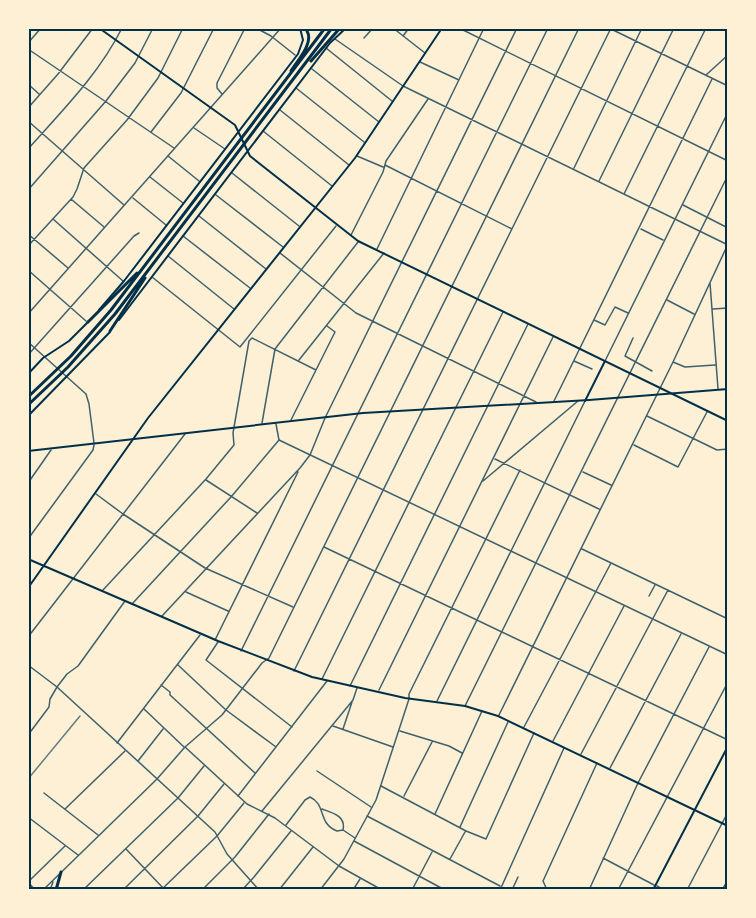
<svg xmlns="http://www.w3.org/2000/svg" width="756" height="918" font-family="'Sofia Sans Condensed',sans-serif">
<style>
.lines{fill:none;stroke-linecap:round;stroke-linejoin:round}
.minor{stroke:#3f606c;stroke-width:1.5}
.tertiary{stroke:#3f606c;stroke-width:1.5}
.secondary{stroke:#003049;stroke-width:2}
.primary{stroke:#003049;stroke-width:2}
.motorway{stroke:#003049;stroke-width:3}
.rail{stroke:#657d81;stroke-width:1.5}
.neatline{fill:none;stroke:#003049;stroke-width:2}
</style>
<rect width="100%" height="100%" fill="#fdf0d5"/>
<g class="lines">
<path class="minor" d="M256,28L271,36L295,55
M393,28L425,53
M459,28L728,161
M611,29L728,86
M403,36L409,28
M364,38L373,28
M335,39L403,86L726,244
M28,43L41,28
M326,48L392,101
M28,49L174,148
M420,62L459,80
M312,69L379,122
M706,75L728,55
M28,84L39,94
M296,88L364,142
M222,94L217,88V83L245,28
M28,108L58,74L93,28
M280,110L349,165
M28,121L124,205
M194,128L225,149
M263,131L332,186
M151,132L181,93L214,28
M28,149C62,111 99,74 122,28
M168,156L199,181
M357,156L383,167
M385,165L512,229
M574,168L642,28
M232,173L299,226
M150,177L183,203
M599,181L674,28
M28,190L106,101L135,63L153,28
M624,194L706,28
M216,195L283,247
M133,198L166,225
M71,199L104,227
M683,205L728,228
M199,216L266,269
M53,219L123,281
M641,229L663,240
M28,234L68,268
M351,235L383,172L386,161L428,99
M183,236L250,288
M28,246L73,197L77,189L84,168L127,120L158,78L183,28
M377,249L484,28
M280,253L356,313L536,402
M168,256L234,309
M28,270L86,321
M152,277L240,347L336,226
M710,283L718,389
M667,300L694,314
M713,309L728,308
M594,320L605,325L615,307L628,313
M633,338L625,356L652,371
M28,355L134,236L139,233
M299,360L384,253
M574,361L592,369
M673,362L685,367L715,365
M554,401L712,79
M647,416L717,450L728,449
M291,420L335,332L327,326
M262,423L275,349L358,242
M634,445L678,467L707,412
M495,459L599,509
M583,472L611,485
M206,480L257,513
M483,481L578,401
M28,483L51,450
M96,494L123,514L205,568L293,607
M28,539L93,450L94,445
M324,547L728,740
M582,549L728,619
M103,590L206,479L234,445L233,433L249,341L252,338L316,370
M186,592L228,611
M649,596L655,585
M132,604L231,497L279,440
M162,616L300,468L310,455L325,418L517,28
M28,637L185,434
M215,640L298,472
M218,642L206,660L292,727
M241,651L548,28
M178,665L226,710L276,747
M294,671L611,28
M322,679L503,312
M161,685L170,692V695L255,773
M350,686L528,324
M379,690L553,337
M409,698V694L520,470
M144,709L184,747
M499,715L673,362L728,244
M333,726L393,747
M524,727L611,563
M343,729L352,702
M400,731L449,746L462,753
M28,735L49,707L50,699L57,687L67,674L78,666L125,601
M553,741L624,606
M117,743L200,635
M581,754L668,590
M138,761L163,729
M610,768L681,634
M317,771L371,807
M381,786L466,831L486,839L534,733
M44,793L98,835
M238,796L327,681
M404,796L432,742
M65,809L125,751
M322,809C333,813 346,816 343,830
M262,811L353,700L357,688
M435,814L482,711
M367,816L500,886
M28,817L78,855
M286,825L305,800L310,797C327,805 317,823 337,831L343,830L355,838
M460,827L508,722
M354,841L445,890
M126,849L165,890
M603,858L654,885
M450,859L465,832
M28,882L65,846
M28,882L35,890
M83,890L178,798L204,766
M123,890L198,816L224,784
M161,890L217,836L244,803
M202,890L235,857L269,814
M242,890L254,877L291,831
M279,890L313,847
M353,890L360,879
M412,890L432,852
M512,890L518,877
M547,890L543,881L597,763
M589,890L638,783L709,647
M618,890L728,682
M687,890L728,812
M722,890L728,880"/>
<path class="tertiary" d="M28,314L281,28
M28,342L86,394L89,404L94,443
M605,361L728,112
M276,424L279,440L728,655
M28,665L57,687L215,832L227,854L259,890
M437,701L585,401
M465,706L728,175
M185,747L247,804L275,818L339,866L382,890
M657,886L664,890
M43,890L157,779L185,747L222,715L262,663L269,658L579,28
M50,890L53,882
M320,890L344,859L376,800L409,699
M500,890L564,748"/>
<path class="secondary" d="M99,28L235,125L250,156L358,241L728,421
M99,310L124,281L298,54L303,40L300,28
M119,320L330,43L346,28
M28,374L43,358L69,341L89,321
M585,401L605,361
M28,416L110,332
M28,559L218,641L312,677L405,698L465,706L498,716L728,826
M28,588L148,418L355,158L442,28
M653,890L728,746"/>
<path class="primary" d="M28,451L363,413L589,400L728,389"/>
<path class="motorway" d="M306,28V29
M311,61L340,28
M291,71C298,60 314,43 307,31
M88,322L137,273
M110,331L145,278
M28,397L71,356L111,310L325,28
M28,405L68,367L115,314L332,28
M56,890L61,872"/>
<path class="rail" d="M28,779L80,716"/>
</g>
<rect width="756" height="918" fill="none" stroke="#fdf0d5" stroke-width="60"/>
<rect x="30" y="30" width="696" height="858" class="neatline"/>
</svg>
